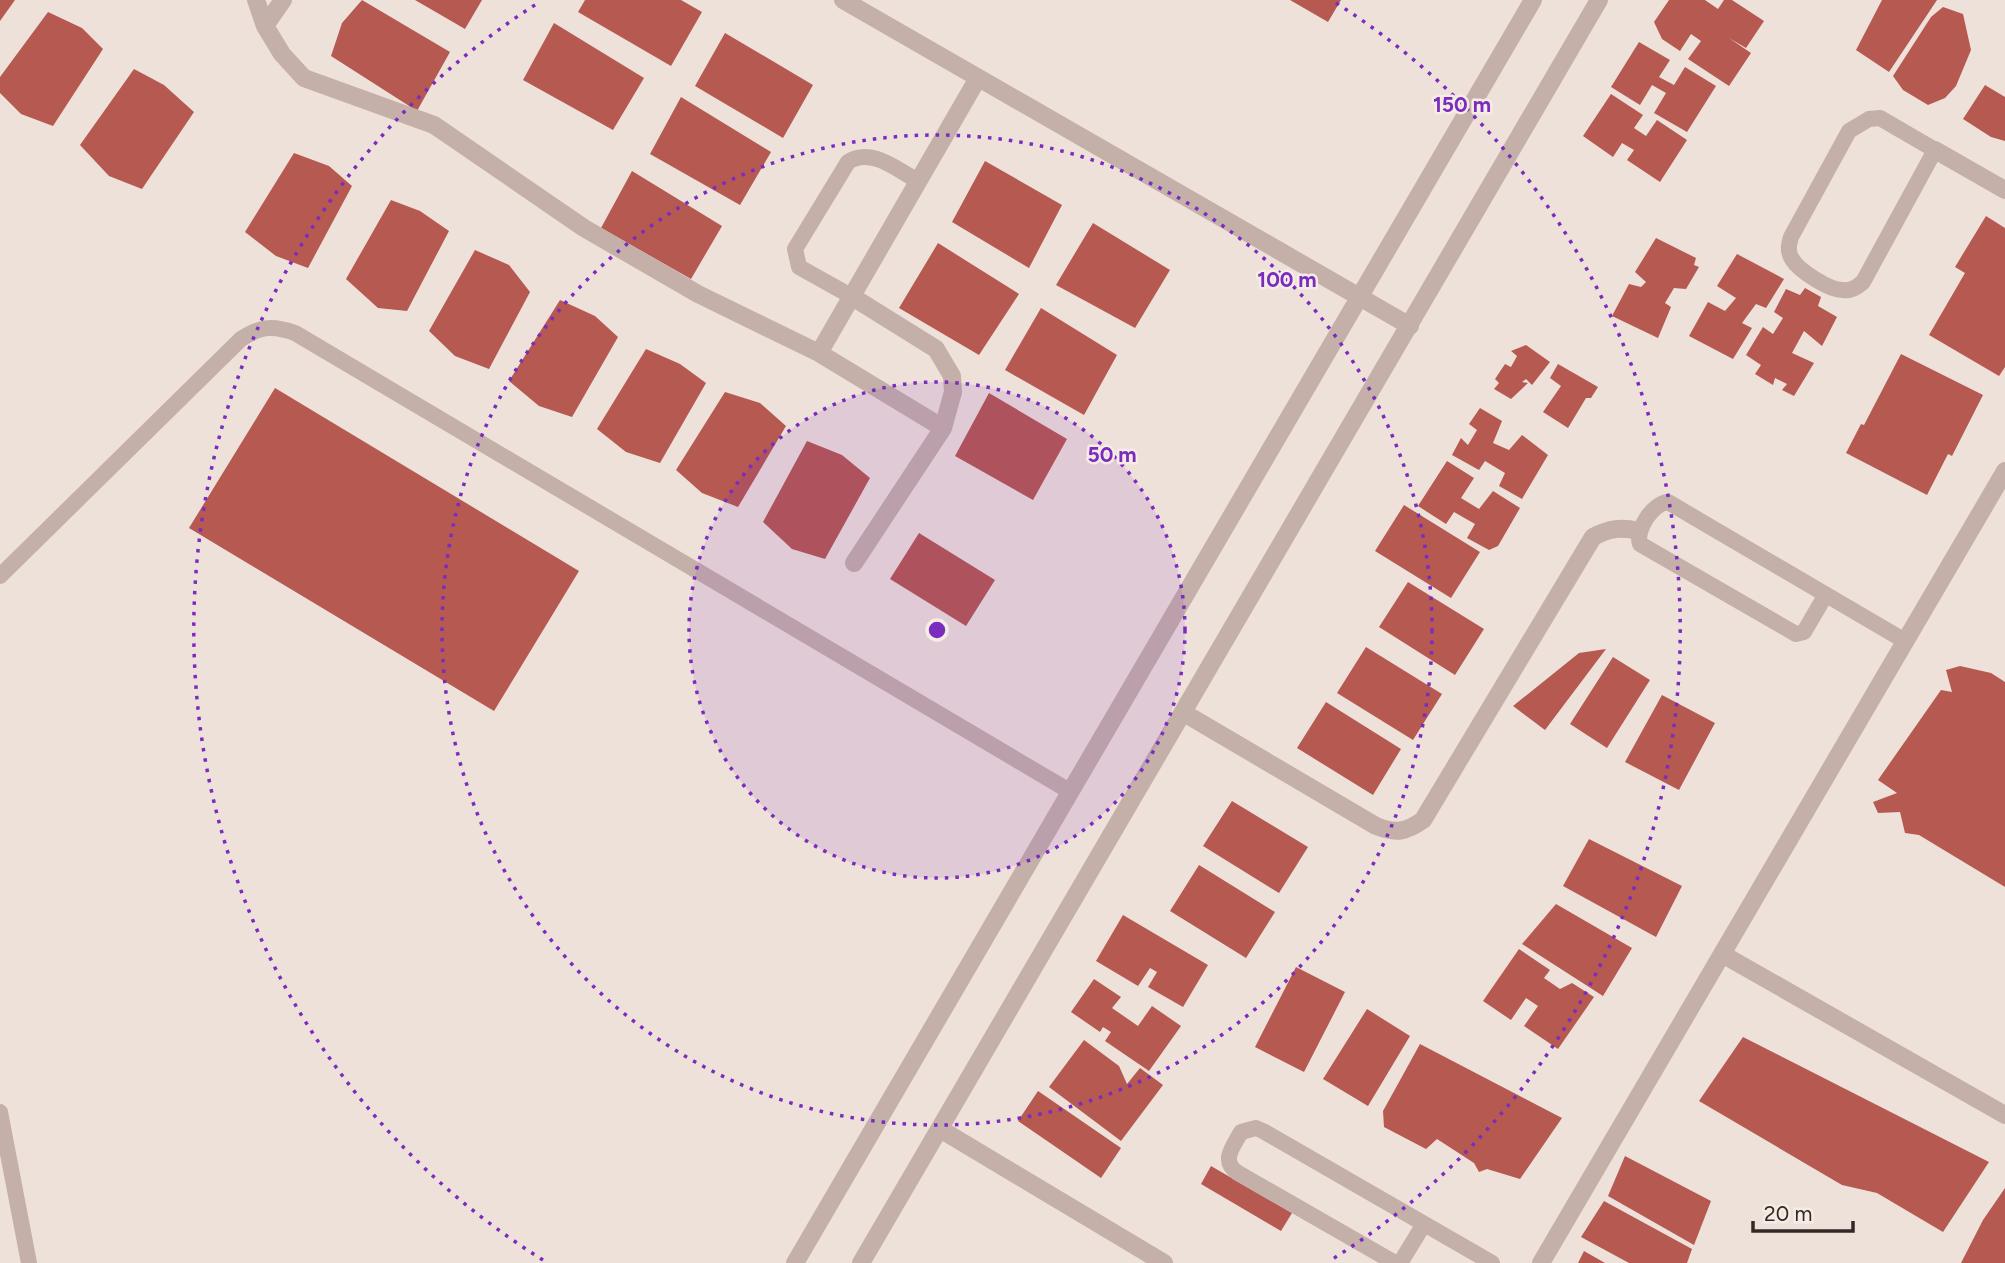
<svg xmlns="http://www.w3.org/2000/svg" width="2005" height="1263" font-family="Figtree,sans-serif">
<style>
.building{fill:#b55951}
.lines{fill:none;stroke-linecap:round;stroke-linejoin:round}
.service{stroke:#c4b0a8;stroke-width:16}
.minor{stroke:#c4b0a8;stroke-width:18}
.ring{fill:none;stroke:#7b2cbf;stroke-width:3.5;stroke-dasharray:3.5 7}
.centre{fill:#7b2cbf;stroke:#f6ece6;stroke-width:3.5}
.ring-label{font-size:21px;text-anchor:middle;font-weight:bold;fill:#7b2cbf;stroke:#f6ece6;stroke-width:5;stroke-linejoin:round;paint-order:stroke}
</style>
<rect width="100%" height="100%" fill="#eee1da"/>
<path class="building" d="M0,0H15L0,21Z
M362,0L450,52L417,111L331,56L342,23Z
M415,0H482L465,29Z
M585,0H681L702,12L671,66L578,12Z
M1290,0H1341L1328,22Z
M1669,0H1705L1718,9L1724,0H1732L1764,21L1746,48L1729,38L1751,53L1729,86L1688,59L1701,41L1691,34L1680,51L1662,39L1654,22Z
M1882,0H1937L1889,72L1856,50Z
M1943,7L1963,14L1971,50L1956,86L1945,98L1928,105L1903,90L1893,76L1931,17Z
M48,12L82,28L103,49L53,126L21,114L0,93V77Z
M554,23L644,78L613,130L523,80Z
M725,33L813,85L783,138L695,86Z
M1639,42L1670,60L1659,77L1674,85L1685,67L1716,86L1687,132L1654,113L1666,93L1652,85L1640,105L1611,87Z
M134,69L164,85L194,112L142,189L109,176L80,145Z
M1985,85L2005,97V141L1991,137L1963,119Z
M1611,94L1643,115L1634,128L1646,136L1657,120L1687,140L1660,182L1627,160L1634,150L1622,143L1613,157L1583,136Z
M681,97L771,152L740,205L650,154Z
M294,153L329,166L352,186L308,268L276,256L245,232Z
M985,161L1062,205L1029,268L952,222Z
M632,171L722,226L691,279L601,228Z
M391,200L420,211L449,231L407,311L378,308L346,279Z
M1986,216L2005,228V367L1999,376L1929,335L1965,273L1955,267Z
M1093,223L1170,270L1135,328L1056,285Z
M1656,238L1696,258L1694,265L1699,267L1686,289L1674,288L1665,303L1671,307L1658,338L1612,316L1629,284L1641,287L1646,282L1635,272Z
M938,243L1019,294L979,355L899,308Z
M475,250L509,265L530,292L489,369L455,356L429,331Z
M1737,254L1784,279L1766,308L1756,304L1742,323L1752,328L1733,359L1689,336L1708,302L1725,311L1736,298L1717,286Z
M1805,288L1821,297L1818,306L1837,317L1822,346L1804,331L1792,353L1814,363L1794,396L1782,390L1787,384L1775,378L1773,385L1755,374L1761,365L1746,355L1763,327L1773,334L1783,318L1774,312L1786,289L1800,295Z
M560,300L595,316L618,337L572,417L539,406L509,381Z
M1041,308L1117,355L1084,415L1005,370Z
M1526,345L1550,362L1532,385L1526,379L1522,382L1528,383L1511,399L1494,389L1499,383L1495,379L1505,364L1511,367L1517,356L1511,351Z
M646,349L680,364L706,383L660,463L626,452L597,429Z
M1901,354L1983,395L1952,456L1948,454L1927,495L1846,453L1861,424L1864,425Z
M1558,364L1598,387L1591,398H1586L1568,428L1543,412L1561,386L1550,378Z
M275,388L579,571L494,711L189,528Z
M725,392L760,403L786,426L738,507L702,493L676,470Z
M989,393L1067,439L1033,500L955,456Z
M1480,408L1502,421L1493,443L1509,450L1522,435L1548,455L1522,499L1499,486L1505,473L1485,461L1479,470L1452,455L1461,438L1468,445L1477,430L1469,424Z
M807,441L842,455L870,478L825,559L792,549L763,522Z
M1447,461L1474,478L1461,498L1479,509L1493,491L1520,508L1498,546L1489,550L1467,538L1475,524L1454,512L1446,524L1418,506Z
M1404,505L1480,552L1451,598L1375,551Z
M919,533L995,580L966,626L890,579Z
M1408,582L1484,629L1455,675L1379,627Z
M1366,647L1442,694L1413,740L1337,693Z
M1606,649L1545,730L1513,706L1579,653Z
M1613,657L1650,680L1607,748L1570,724Z
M1960,666L1991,673L2005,682V887L1919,835L1905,833L1900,812L1878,813L1873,802L1897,793L1878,780L1941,690L1952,692L1946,670Z
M1662,695L1715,723L1679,790L1625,762Z
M1326,702L1401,749L1373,795L1297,748Z
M1232,801L1308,847L1279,893L1203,846Z
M1589,839L1682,886L1656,937L1563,886Z
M1199,865L1275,912L1246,958L1170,911Z
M1556,904L1632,948L1603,996L1522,944Z
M1123,915L1208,965L1183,1007L1148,987L1157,972L1150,968L1138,986L1096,961Z
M1519,949L1550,970L1544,978L1560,989L1572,983L1594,997L1558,1049L1524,1026L1538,1006L1526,998L1511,1020L1483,1001Z
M1296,967L1345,992L1304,1072L1255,1047Z
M1094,979L1121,997L1112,1008L1138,1026L1152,1006L1181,1026L1149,1071L1105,1041L1111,1032L1103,1027L1100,1032L1071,1012Z
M1367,1009L1410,1036L1368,1106L1323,1079Z
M1743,1037L1989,1162L1943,1232L1877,1193L1842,1185L1699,1101Z
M1084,1040L1119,1066L1127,1084L1140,1068L1163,1085L1121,1141L1049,1087Z
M1420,1044L1562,1118L1520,1179L1487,1169L1479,1172L1474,1163L1437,1139L1426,1149L1384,1127L1383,1111Z
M1038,1091L1121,1148L1101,1178L1018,1121Z
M1625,1156L1711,1201L1694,1245L1608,1196Z
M1211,1166L1292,1213L1281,1231L1201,1184Z
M2005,1188V1263H1961L1983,1220Z
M1604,1201L1692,1249L1687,1263H1629L1581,1237Z
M1584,1251L1605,1263H1578Z"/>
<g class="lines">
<path class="service" d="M1880,118L1935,150L1863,282C1857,287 1852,291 1843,290C1829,290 1799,271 1792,259C1787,251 1789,244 1791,237L1849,131L1869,119Z
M851,296L799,267L795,249L848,162C871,147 896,169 918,181
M0,576L241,339C261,326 273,325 295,333L1071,792
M1825,596L1804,632L1796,634L1640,544C1635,530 1653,503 1668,502L1905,641
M0,1112L29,1263
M1424,1224L1402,1260L1395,1263L1238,1173C1220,1161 1233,1147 1241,1132L1256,1128L1263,1131L1492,1263"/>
<path class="minor" d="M256,0L265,26L282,54L304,78L434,125L584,228L698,294L819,353L943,428
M843,0L1410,326
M265,26L283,0
M1935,150L2005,190
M851,296L936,349L952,376L953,392L943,428L854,563
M819,353L978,78
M1184,713L1376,826C1396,834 1406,832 1423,820L1593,537C1610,528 1621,527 1639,531
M1722,954L2005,1115
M940,1129L1164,1263
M795,1263L1533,0
M861,1263L1599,0
M1541,1263L2005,471"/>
</g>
<circle cx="937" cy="630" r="248" fill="#7b2cbf" fill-opacity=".12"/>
<g class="ring">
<circle cx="937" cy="630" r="248"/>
<circle cx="937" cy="630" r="495"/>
<path d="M543 1260A743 743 0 0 1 538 3M1336 3A743 743 0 0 1 1331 1260"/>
</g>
<circle cx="937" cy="630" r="10" class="centre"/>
<g class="ring-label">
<text x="1462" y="112">150 m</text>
<text x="1287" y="287">100 m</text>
<text x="1112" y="462">50 m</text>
</g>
<path d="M1753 1221v10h100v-10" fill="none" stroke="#322927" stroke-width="3.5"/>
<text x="1764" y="1221" font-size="21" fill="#322927" stroke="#f6ece6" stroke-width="5" paint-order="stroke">20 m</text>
</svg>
